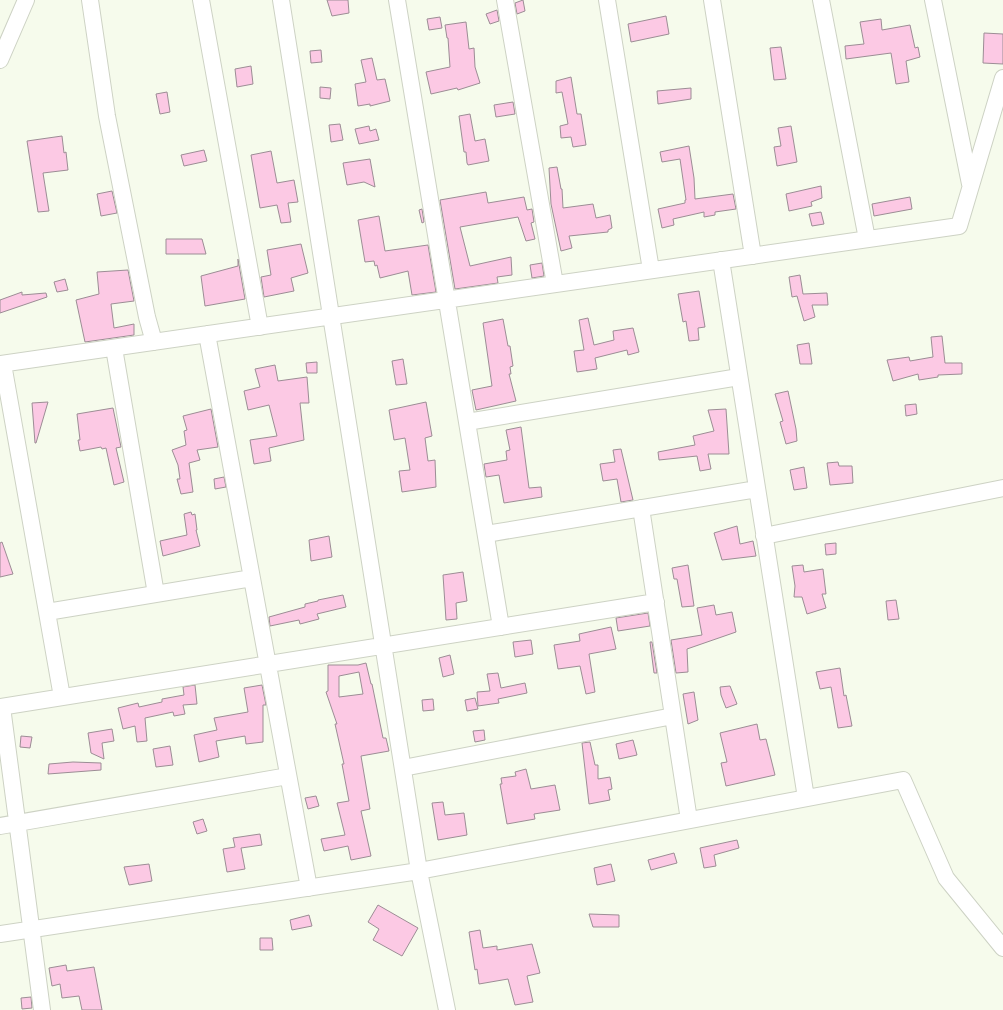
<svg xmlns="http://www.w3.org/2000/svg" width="1003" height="1010" font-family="Poppins,sans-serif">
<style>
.building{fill:#fcc9e4;stroke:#9c8d95;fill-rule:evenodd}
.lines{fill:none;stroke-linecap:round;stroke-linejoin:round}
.minor-casing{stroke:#cdd2c4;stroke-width:18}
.minor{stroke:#fff;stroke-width:16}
</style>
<rect width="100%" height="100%" fill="#f6fbec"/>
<path class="building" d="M327,0H348L349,13L332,16Z
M523,0L525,11L517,14L515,3Z
M497,10L499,21L490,24L486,14Z
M666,16L669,34L631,42L628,24Z
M440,17L442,28L429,30L427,19Z
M881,19L882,30L910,25L915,48L918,47L920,57L906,61L909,82L896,84L891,53L846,59L845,46L864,44L860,22Z
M466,22L469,49L474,48L475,67L480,83L458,90L457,88L431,94L426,72L450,67L448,38H447L445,25Z
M984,33L1003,34V64L983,63Z
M781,47L786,79L774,80L770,48Z
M321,50L322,62L311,63L310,51Z
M372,58L377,80L385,79L390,101L370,106V104L358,106L355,84L366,82L361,60Z
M251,66L253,84L237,87L235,69Z
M571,77L577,114H581L586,145L573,147L571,137L561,138L560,126L568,124L562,92L556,93V81Z
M320,87L331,88L330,99L320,98Z
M691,88V99L658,104L657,91Z
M167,92L170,112L160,114L156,94Z
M513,102L515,114L496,117L494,105Z
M470,114L475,141L485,139L489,161L468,165L467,163L466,152H464L459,116Z
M340,124L343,140L331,142L329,125Z
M369,126L370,131L376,129L379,140L359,144L355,129Z
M791,126L797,162L777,166L774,147L781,146L778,128Z
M62,136L64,153L66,152L68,170L43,173L49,211L38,212L27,141Z
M689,146L694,178L695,199L733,194L736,209L715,212V215L704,217V212L673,219L674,225L662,228L658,209L685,203V200H686L680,159L662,162L660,152Z
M204,150L207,161L184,166L181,155Z
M271,151L277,183L294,180L298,202L288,203L291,222L281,223L277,205L260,208L251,155Z
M370,159L375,187L364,182L347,185L343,163Z
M557,167L561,189H562L563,208L593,204L596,218L610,215L612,228L608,230V232L569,236L572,248L561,251L551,204L549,168Z
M821,186L822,198L811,202L812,206L789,211L786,194Z
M112,191L117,213L101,216L97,194Z
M486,192L488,203L524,197L527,210L532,209L534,222L531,223L535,239L526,241L518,217L460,227L470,266L511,257L512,275L497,277L498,283L455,289L440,200Z
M910,197L912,209L874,216L872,204Z
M422,209L424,222L422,223L419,210Z
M821,212L824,224L812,226L809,214Z
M379,216L385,251L428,245L436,292L412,295L408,271L380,278L377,265L375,266L374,261L365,262L358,220Z
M166,239H202L206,254H166Z
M301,244L308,273L291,278L294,291L264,297L261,277L271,275L267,250Z
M238,259L245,299L205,306L201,276L238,266Z
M542,263L544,276L532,278L530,265Z
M128,270L134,301L111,304L114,328L134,324V335L85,342L76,300L99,294L97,272Z
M800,275L803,294L827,293L828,305H812L815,317L804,321L797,296L792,297L789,277Z
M65,279L68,290L57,292L54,282Z
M699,291L705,327L698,328L699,340L689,341L686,321L683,322L678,294Z
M22,292V295L46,293L47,297L0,313V300Z
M588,318L594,345L614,340L613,331L633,328L639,352L628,355L627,350L595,358L597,369L577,372L574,351L584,350L579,320Z
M503,319L508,346H510L513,366L510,367L511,374H509L516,401L476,410L472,390L492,386L483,323Z
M942,336L945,363H962V374L938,375V377L919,380L918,374L893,381L887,360L909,357L910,361L933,357L931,337Z
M809,343L812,364H800L797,345Z
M403,359L407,384L396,385L392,361Z
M317,362V373H307L306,363Z
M275,365L278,381L307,377L309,403H300L304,440L269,448L271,461L254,464L250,440L277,436L269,405L248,410L244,391L260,387L255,369Z
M788,391L796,429L797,441L786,444L780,422L783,421L775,394Z
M48,402L36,443H35L32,403Z
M426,402L432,436L425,438L428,461L435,460L436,487L402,492L399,471L410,470L405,438L394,440L389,410Z
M916,404L917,414L906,416L905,405Z
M113,408L121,447L116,448L124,482L114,485L106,448L102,449L101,447L80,451L78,440H80L77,414Z
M211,409L218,447L197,450L200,460L189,463L193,492L181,494L177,479H180L178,465L172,450L186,445L184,431L187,430L183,416Z
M726,409L729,454H708L711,469L700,471L697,456L659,460L658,452L695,445L693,436L714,431L708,410Z
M521,427L529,488L541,487L542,497L504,503L499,475L486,477L484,464L507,460L506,451L510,450L506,430Z
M621,449L633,500L621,502L617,479L603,481L600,464L615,462L613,450Z
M838,462L839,466H852L853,483L830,485L827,463Z
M804,467L807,488L794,490L790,470Z
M224,477L226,487L215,489L214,479Z
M191,512L192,515L195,514L197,530H196L200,546L163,556L160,541L187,535L184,514Z
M737,526L740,544L753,541L756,556L722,560L714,533Z
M329,536L332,557L311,561L309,540Z
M2,542L13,574L0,577V543Z
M836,543V554L826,555L825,544Z
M688,565L694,606L682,607L677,579H674L672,568Z
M803,565L804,572L823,569L826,594H822L826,608L807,614L802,597H794L795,586L792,566Z
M463,572L467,601L456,603L457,619L446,620L443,575Z
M343,595L346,607L317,614L319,619L300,624L299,620L270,626L269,617L305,607V604L318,601V600Z
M896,600L899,619L888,620L886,601Z
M714,605L716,615L732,612L736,632L687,649L688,672L676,673L671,640L702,635L697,608Z
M648,613L650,626L618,631L616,618Z
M611,627L616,649L589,654L595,692L586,694L580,666L558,669L554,645L580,641L579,634Z
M531,640L533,654L515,657L513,642Z
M650,642H652L657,673H654Z
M450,655L454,674L443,677L439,658Z
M366,663L371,684H372L383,738H386L389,751L361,756L370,809L361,811L371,856L351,860L348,846L324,851L321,839L345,835L337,803L349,801L342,764H344L335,724H337L326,692L328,691V665H358ZM359,672L363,694L339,697V676Z
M840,668L844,696L846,695L852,726L838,728L831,687L820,689L816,672Z
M498,673L501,688L525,683L527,693L498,699L499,703L478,706L477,692L490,691L487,674Z
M195,685L197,704L183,705L185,714L174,716L173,712L145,718L147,741L137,742L135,726L123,729L118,708L138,703L139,707L162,702V699L184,695L183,687Z
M262,685L266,705H263V742L246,744L245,736L216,741L219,757L199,762L194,735L217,730L214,718L248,712L244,688Z
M730,686L737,704L726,708L721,695L720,687Z
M694,692L698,720L688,724L683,694Z
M475,698L478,709L467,711L465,700Z
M433,699L434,710L423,711L422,700Z
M757,724L760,740L766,739L775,775L726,786L721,763L727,762L720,733Z
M112,729L114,741L102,743L104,759L91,753L88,733Z
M484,730L485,740L475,742L473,731Z
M21,736L32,737L30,748L20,747Z
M633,740L637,755L619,759L616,744Z
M590,742L595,765H598V779L610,777L612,789L608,790L610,800L589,804L582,743Z
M170,746L173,765L156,767L153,749Z
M73,762L101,763V770L48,774L49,764Z
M526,769L531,789L555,785L560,810L534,814L535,819L507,824L500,784H502L501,778L516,776L515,772Z
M316,796L319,806L308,809L305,798Z
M443,802L445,815L464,813L467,835L438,840L432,803Z
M203,819L207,831L197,834L193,822Z
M260,834L262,845L241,848L245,869L227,872L223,849L235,847L233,838Z
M737,840L739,848L714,855L716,866L704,868L700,848Z
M674,853L677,863L651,870L648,860Z
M149,864L152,881L129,885L124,867Z
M611,864L615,881L597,885L594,868Z
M378,905L418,928L402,956L373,940L379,929L368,922Z
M589,914L619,915V927H593Z
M309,915L312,926L292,930L290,920Z
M480,930L483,948L497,946V950L532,944L540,973L527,976L533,1002L515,1005L508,979L479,984L477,969L475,970L469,932Z
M260,938H272L273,950H260Z
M66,965L67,971L94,967L102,1010H82L79,996L62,998L60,984L52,986L49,968Z
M31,997L32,1008L22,1009L21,998Z"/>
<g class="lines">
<defs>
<path id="minor" d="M90,0L107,116L147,317L154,342
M201,0L260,327
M397,0L501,627
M505,0L555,284
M607,0L651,270
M712,0L753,256
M821,0L867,239
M933,0L970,184
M0,60L26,0
M721,260L806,798
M207,334L309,888
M114,348L156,594
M0,364L959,226L1003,78
M3,364L62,697
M467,422L739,377
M641,508L689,820
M486,534L757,489
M764,536L1003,488
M47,612L252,578
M0,707L656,602
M2,707L42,1010
M403,768L673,716
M0,826L288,776
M0,934L419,871L281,0
M447,1010L419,871L903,780L946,878L1003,948"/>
</defs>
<use href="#minor" class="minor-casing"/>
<use href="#minor" class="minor"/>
</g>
</svg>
